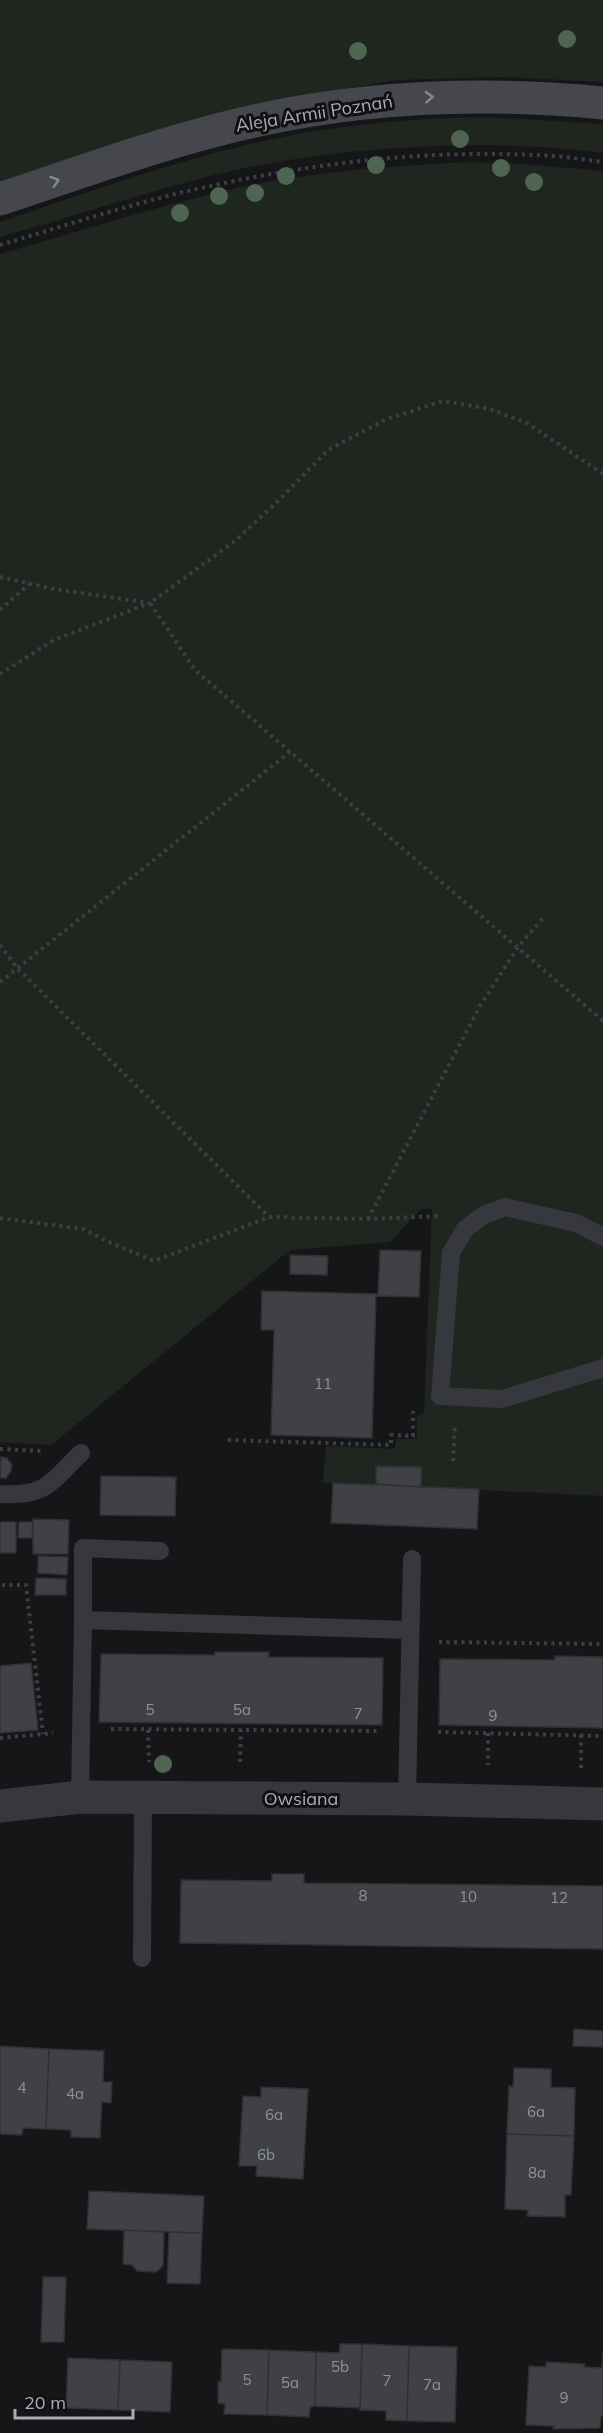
<svg xmlns="http://www.w3.org/2000/svg" width="603" height="2433" font-family="Mulish,sans-serif">
<style>
.green{fill:#1e261f}
.building{fill:#404145;stroke:#303034;stroke-width:1.5}
.lines{fill:none;stroke-linecap:round;stroke-linejoin:round}
.path{stroke:#3d3f44;stroke-width:4;stroke-dasharray:3 4.5;stroke-linecap:butt}
.lane{stroke:#37383d;stroke-width:18}
.street{stroke:#37383d;stroke-width:33}
.secondary{stroke:#45474d;stroke-width:33}
.tree{fill:#506452}
.oneway{stroke:#858993}
.labels{text-anchor:middle;dominant-baseline:central;stroke-width:6;stroke-linejoin:round;paint-order:stroke}
.number-label{font-size:15px;fill:#8e929b}
.street-label{font-size:18px;fill:#a8adb8;stroke:#111113}
</style>
<rect width="100%" height="100%" fill="#161618"/>
<path class="green" d="M0,0H603V82L501,77L397,80L275,101L0,184Z
M487,117L603,124V153C485,137 330,147 214,175C142,193 72,217 0,237V222C77,196 155,168 234,148C317,127 402,118 487,117Z
M467,162L523,164L603,171V1496L421,1487V1467L376,1466V1484L405,1485V1487L323,1483L326,1446L395,1449L396,1439H417V1416L424,1413L432,1209H421L390,1242L290,1250L51,1445L0,1442V254C81,231 163,204 246,186C319,171 393,166 467,162Z"/>
<path class="building" d="M380,1250L421,1251L419,1297L376,1296L372,1438L271,1435L274,1330H261L262,1291L378,1294Z
M290,1255L328,1256L327,1275L290,1274Z
M1,1457L7,1458L12,1465L11,1471L6,1478H0Z
M376,1466L422,1467L421,1487L376,1484Z
M101,1476L176,1477L175,1516L100,1515Z
M333,1483L479,1489L477,1529L331,1523Z
M33,1519L69,1520L68,1554H33Z
M0,1522H16V1553H0Z
M19,1522H33L32,1538H18Z
M38,1556L68,1557L67,1575L38,1573Z
M36,1578L66,1579V1595H35Z
M215,1652H269V1657L383,1658L382,1725L99,1722L101,1654L215,1655Z
M555,1656L603,1657V1728L439,1725L440,1659L555,1660Z
M31,1663L38,1730L0,1733V1666Z
M272,1874H304V1883L603,1886V1949L180,1943L181,1880L272,1881Z
M574,2029L603,2031V2047L573,2046Z
M0,2046L49,2049L46,2129L23,2128L22,2135L0,2134Z
M49,2049L104,2051L103,2082H112L111,2103L102,2102L100,2138L71,2137V2130L46,2129Z
M514,2068L551,2069V2087L575,2088L574,2136L507,2134L509,2086L513,2087Z
M261,2087L308,2089L303,2179L256,2176L257,2166H239L243,2096L261,2097Z
M507,2134L574,2136L571,2195H565V2217L527,2216L528,2210L505,2209Z
M89,2191L204,2196L202,2233L87,2229Z
M124,2230L164,2232L163,2266L156,2272L137,2271L132,2265L123,2264Z
M169,2232L202,2233L200,2284L167,2283Z
M43,2277H66L64,2342H41Z
M340,2344H362L360,2408L315,2406L316,2352L339,2353Z
M362,2344L409,2346L407,2421L386,2420V2411L360,2410Z
M409,2346L457,2347L455,2422L407,2421Z
M222,2349L269,2350L267,2415L224,2414L225,2404L218,2403V2382H221Z
M269,2350L316,2352L315,2406L310,2407L309,2417L267,2415Z
M603,2351V2416H601L600,2428L553,2429L554,2426L526,2425L529,2366L546,2367V2362L585,2364L584,2367L602,2368Z
M68,2358L120,2360L118,2410L66,2408Z
M120,2360L172,2362L170,2412L118,2410Z"/>
<g class="lines">
<path class="path" d="M0,245C71,224 142,200 215,185C318,163 424,150 531,155C555,155 579,159 603,162
M603,474L527,423L490,409L443,401L387,419L328,450L278,501L235,541L150,603L195,670L603,1021
M0,577L54,589L149,603
M0,610L29,584
M0,674L54,640L150,603
M0,945L17,968L269,1217
M0,982L290,752
M0,1218L83,1229L111,1243L154,1261L269,1217L368,1219L440,1216
M368,1219L480,1006L518,947L545,916
M228,1440L391,1445V1435L413,1436V1411
M0,1449L41,1451
M453,1461L455,1426
M2,1585H26L43,1734
M439,1642L603,1644
M111,1729L380,1731
M148,1730L149,1762
M438,1732L603,1736
M488,1733V1765
M581,1735V1768
M0,1738L53,1733
M240,1762L241,1730"/>
<path class="lane" d="M603,1237L576,1223L505,1207L484,1215L465,1229L451,1253L440,1396L502,1399L603,1368
M0,1494C47,1496 49,1484 81,1453
M160,1551L83,1548V1620L410,1630
M80,1797L83,1620
M407,1799L412,1559
M142,1958L143,1798"/>
<path class="street" d="M0,1806L80,1797L407,1799L603,1804"/>
<path class="secondary" d="M0,199C76,174 152,146 229,127C352,96 478,91 603,103"/>
</g>
<g class="tree">
<circle cx="567" cy="39" r="9"/>
<circle cx="358" cy="51" r="9"/>
<circle cx="460" cy="139" r="9"/>
<circle cx="376" cy="165" r="9"/>
<circle cx="501" cy="168" r="9"/>
<circle cx="286" cy="176" r="9"/>
<circle cx="534" cy="182" r="9"/>
<circle cx="255" cy="193" r="9"/>
<circle cx="219" cy="196" r="9"/>
<circle cx="180" cy="213" r="9"/>
<circle cx="163" cy="1764" r="9"/>
</g>
<defs><path id="oneway-chevron" d="M-2-3.5L2.5 0L-2 3.5" fill="none" stroke-width="1.6" stroke-linecap="round" stroke-linejoin="round" transform="scale(1.5)"/></defs>
<g class="oneway">
<use href="#oneway-chevron" transform="translate(429 97) rotate(-3)"/>
<use href="#oneway-chevron" transform="translate(55 181) rotate(-18)"/>
</g>
<g class="labels">
<g class="number-label">
<text x="323" y="1383">11</text>
<text x="150" y="1709">5</text>
<text x="242" y="1709">5a</text>
<text x="358" y="1713">7</text>
<text x="493" y="1715">9</text>
<text x="363" y="1895">8</text>
<text x="468" y="1896">10</text>
<text x="559" y="1897">12</text>
<text x="22" y="2087">4</text>
<text x="75" y="2093">4a</text>
<text x="536" y="2111">6a</text>
<text x="274" y="2114">6a</text>
<text x="266" y="2154">6b</text>
<text x="537" y="2172">8a</text>
<text x="340" y="2366">5b</text>
<text x="247" y="2379">5</text>
<text x="387" y="2380">7</text>
<text x="290" y="2382">5a</text>
<text x="432" y="2384">7a</text>
<text x="564" y="2397">9</text>
</g>
<g class="street-label">
<text transform="translate(314 113) rotate(-9)">Aleja Armii Poznań</text>
<text x="301" y="1798">Owsiana</text>
</g>
</g>
<path d="M15 2409v9h118v-9" fill="none" stroke="#a8adb8" stroke-width="3"/>
<text x="24" y="2409" font-size="18" fill="#a8adb8" stroke="#111113" stroke-width="4.5" paint-order="stroke">20 m</text>
</svg>
